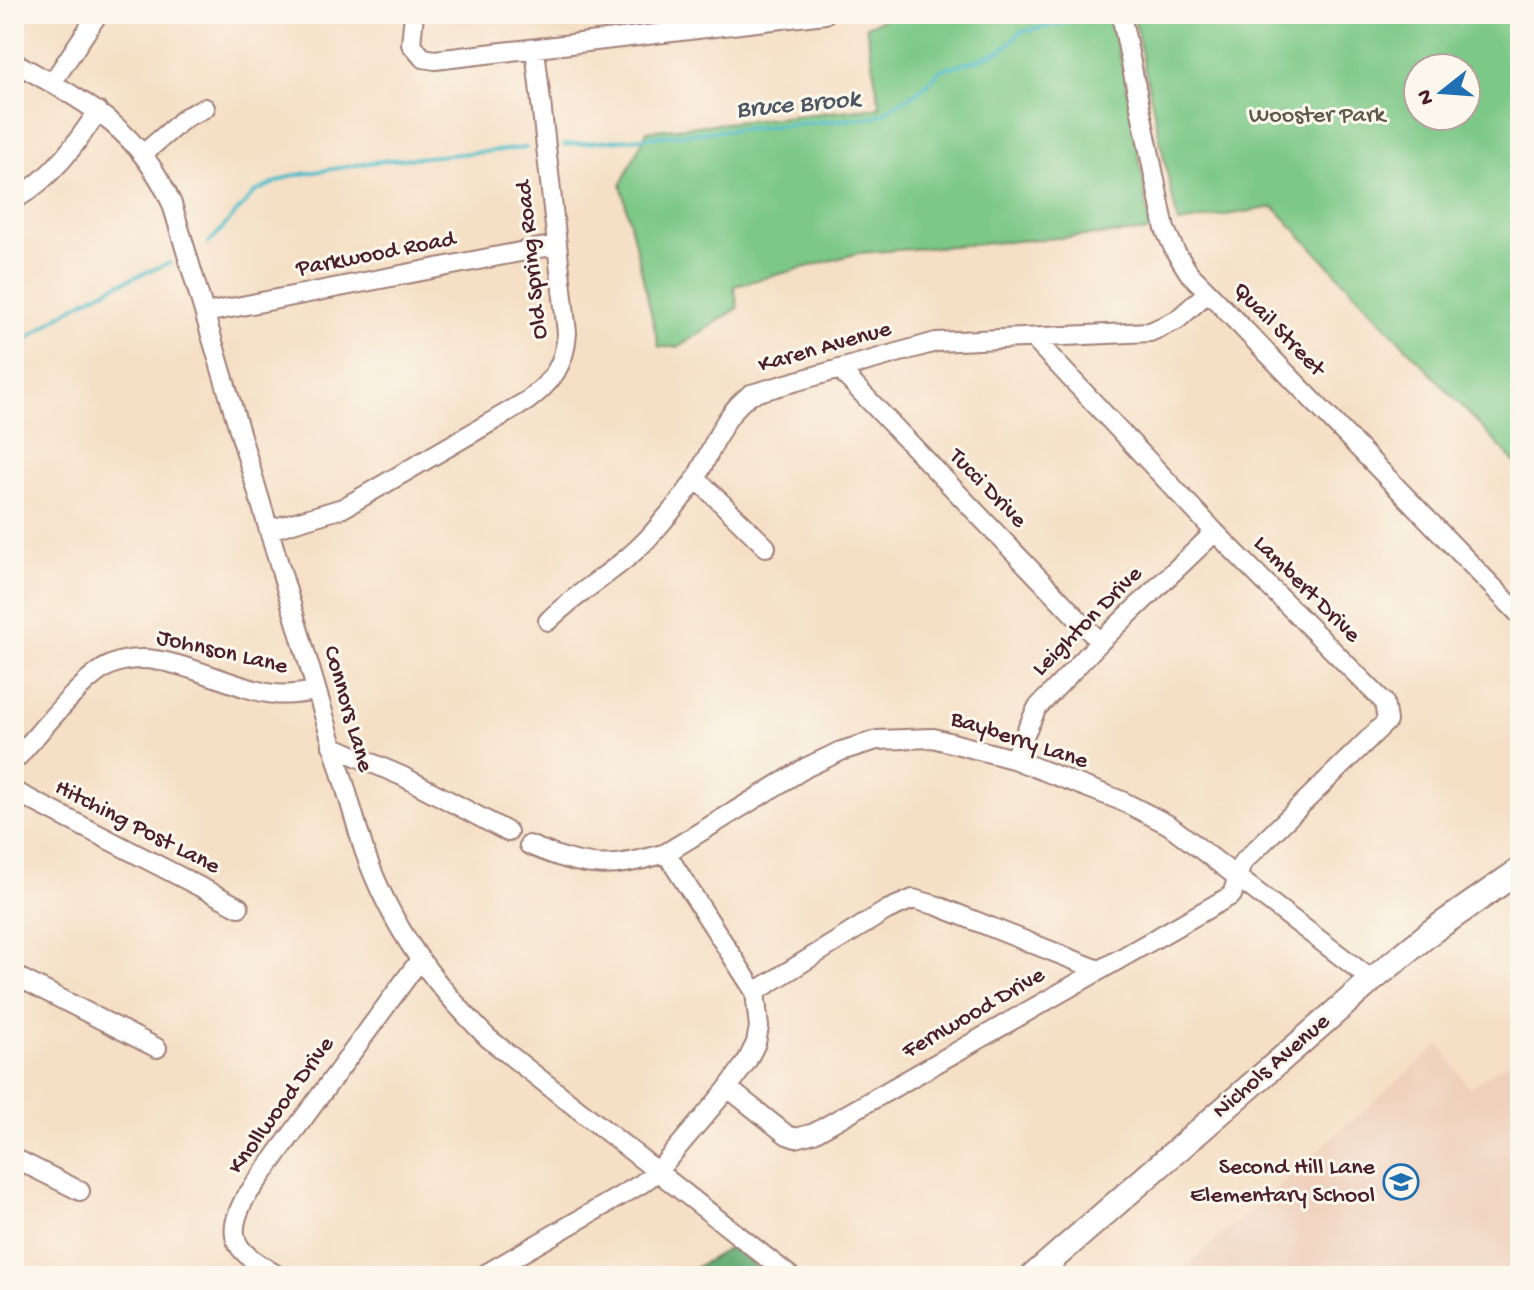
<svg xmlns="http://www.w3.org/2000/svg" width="1534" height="1290" font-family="'Gochi Hand',sans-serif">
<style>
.built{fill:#efd0bb}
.green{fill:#7bc886;stroke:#627458;stroke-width:2;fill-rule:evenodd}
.forest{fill:#64ac73;stroke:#57664f;stroke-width:2}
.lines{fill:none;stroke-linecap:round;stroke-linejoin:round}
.stream{stroke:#4ebbc8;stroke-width:4}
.minor-casing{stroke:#a07f78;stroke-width:22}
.major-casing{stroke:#a07f78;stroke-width:28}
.minor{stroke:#fff;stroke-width:18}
.major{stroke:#fff;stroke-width:24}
.labels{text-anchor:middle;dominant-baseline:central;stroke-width:6;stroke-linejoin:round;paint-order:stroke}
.park-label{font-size:24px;fill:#5b5a4b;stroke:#fbf7ec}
.street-label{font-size:24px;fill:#4a1f2b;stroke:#fbf7ec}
.poi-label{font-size:24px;fill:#4a1f2b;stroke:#fbf7ec;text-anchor:end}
.water-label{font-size:26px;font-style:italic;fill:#4b5662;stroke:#fbf7ec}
</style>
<rect width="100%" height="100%" fill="#fbf7ec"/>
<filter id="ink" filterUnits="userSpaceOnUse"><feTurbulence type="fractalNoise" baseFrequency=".0125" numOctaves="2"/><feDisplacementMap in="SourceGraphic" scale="16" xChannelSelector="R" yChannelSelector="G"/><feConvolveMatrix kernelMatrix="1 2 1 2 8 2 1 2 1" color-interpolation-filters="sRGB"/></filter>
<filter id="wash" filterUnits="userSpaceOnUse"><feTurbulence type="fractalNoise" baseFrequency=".006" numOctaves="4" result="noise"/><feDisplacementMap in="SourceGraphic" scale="32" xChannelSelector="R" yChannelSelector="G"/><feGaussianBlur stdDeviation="1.8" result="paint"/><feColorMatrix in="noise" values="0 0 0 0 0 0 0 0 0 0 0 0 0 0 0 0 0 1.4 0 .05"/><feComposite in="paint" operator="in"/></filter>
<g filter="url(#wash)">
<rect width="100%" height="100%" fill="#f5dfc5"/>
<path class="built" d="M1440,1044L1469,1088L1520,1054V1276H1175Z"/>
<path class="green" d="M897,14H1110L1130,101L1151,231L859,253L734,286L738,308L678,347H659L621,184L647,131L880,107L866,26Z
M1133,14H1520V468L1274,207L1178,223ZM1418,68H1466V116H1418Z"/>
<path class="forest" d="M731,1247L756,1267L741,1276H681Z"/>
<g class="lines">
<path class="stream" d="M564,145L876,117L922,89L942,69L980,59L1002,50L1021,32L1103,14
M209,243L255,192L290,176L381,161L526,148
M14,350C68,305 105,288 170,263"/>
</g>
</g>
<g filter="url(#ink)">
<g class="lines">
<defs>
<path id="minor" d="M414,14L411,44L423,58L435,60L825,14
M1121,14L1165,229L1175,251L1189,273L1208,292L1520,615
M14,62C85,102 137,126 172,204L364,850C392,928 430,980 488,1038L790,1276
M52,83L98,14
M144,153L186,117L205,108
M14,200C51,179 75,146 98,111
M205,313L556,245
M839,369L1100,642
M696,478L766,547
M269,530L343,508L527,401C552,382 565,365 567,333L535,49
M548,621C580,589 621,569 652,534C667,516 686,496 697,476C714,447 723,414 751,394L936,342L1150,332L1177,320L1208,292
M332,746L402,776L508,832
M1013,759L1037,708L1100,642L1215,532
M14,761C38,735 75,687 103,669C153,638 222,688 274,694C288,696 302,693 316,691
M14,791L239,907
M529,845C585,868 606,871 666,853L807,767L841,751L877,740L933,738L1013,759L1122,801L1169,825L1372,980
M14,975L157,1048
M755,992L887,910L913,899L935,905L1099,970
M728,1088L787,1135L796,1138L814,1133L1232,895L1242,863L1387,721L1384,702L1215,532L1033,338
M14,1158L80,1191
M278,1276C241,1253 221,1243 245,1198L419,961
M482,1276L641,1184L657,1172L728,1088L747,1061L756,1043L759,1027L755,992L666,853"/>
<path id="major" d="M1033,1276L1372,980L1431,932L1520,870"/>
</defs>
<use href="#minor" class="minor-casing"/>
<use href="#major" class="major-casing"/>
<use href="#minor" class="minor"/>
<use href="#major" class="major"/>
</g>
</g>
<defs>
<symbol id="school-ring" viewBox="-11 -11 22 22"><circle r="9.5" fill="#fbf7ec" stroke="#1f6fb2" stroke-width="1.5"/><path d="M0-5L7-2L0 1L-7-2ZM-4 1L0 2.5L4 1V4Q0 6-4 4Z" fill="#1f6fb2"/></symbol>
</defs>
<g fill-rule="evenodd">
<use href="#school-ring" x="1381" y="1162" width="40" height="40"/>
</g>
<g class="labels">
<g class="park-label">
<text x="1317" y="116">Wooster Park</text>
</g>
<g class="street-label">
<text transform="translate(376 255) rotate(-11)">Parkwood Road</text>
<text transform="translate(533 260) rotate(-96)">Old Spring Road</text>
<text transform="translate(1278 330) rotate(46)">Quail Street</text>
<text transform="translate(825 348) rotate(-16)">Karen Avenue</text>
<text transform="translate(987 489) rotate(46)">Tucci Drive</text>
<text transform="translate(1306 590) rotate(45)">Lambert Drive</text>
<text transform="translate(1088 622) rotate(-45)">Leighton Drive</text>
<text transform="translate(222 653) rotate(13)">Johnson Lane</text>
<text transform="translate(347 709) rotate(74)">Connors Lane</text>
<text transform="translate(1019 741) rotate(18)">Bayberry Lane</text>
<text transform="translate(137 828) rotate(27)">Hitching Post Lane</text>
<text transform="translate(974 1014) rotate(-30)">Fernwood Drive</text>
<text transform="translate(1272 1067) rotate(-41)">Nichols Avenue</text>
<text transform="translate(282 1106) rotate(-54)">Knollwood Drive</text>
</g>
<g class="poi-label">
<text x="1375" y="1168">Second Hill Lane<tspan x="1375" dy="28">Elementary School</tspan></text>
</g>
<g class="water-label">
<text transform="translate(798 106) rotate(-5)">Bruce Brook</text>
</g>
</g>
<rect width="1534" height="1290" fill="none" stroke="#fbf7ec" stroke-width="48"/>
<g transform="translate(1442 92) rotate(253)"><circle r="38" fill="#fbf7ec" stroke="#b4a19f" stroke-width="2"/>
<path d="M0-6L14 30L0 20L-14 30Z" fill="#1f6fb2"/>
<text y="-12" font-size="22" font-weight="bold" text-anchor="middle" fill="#4a1f2b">N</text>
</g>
</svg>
